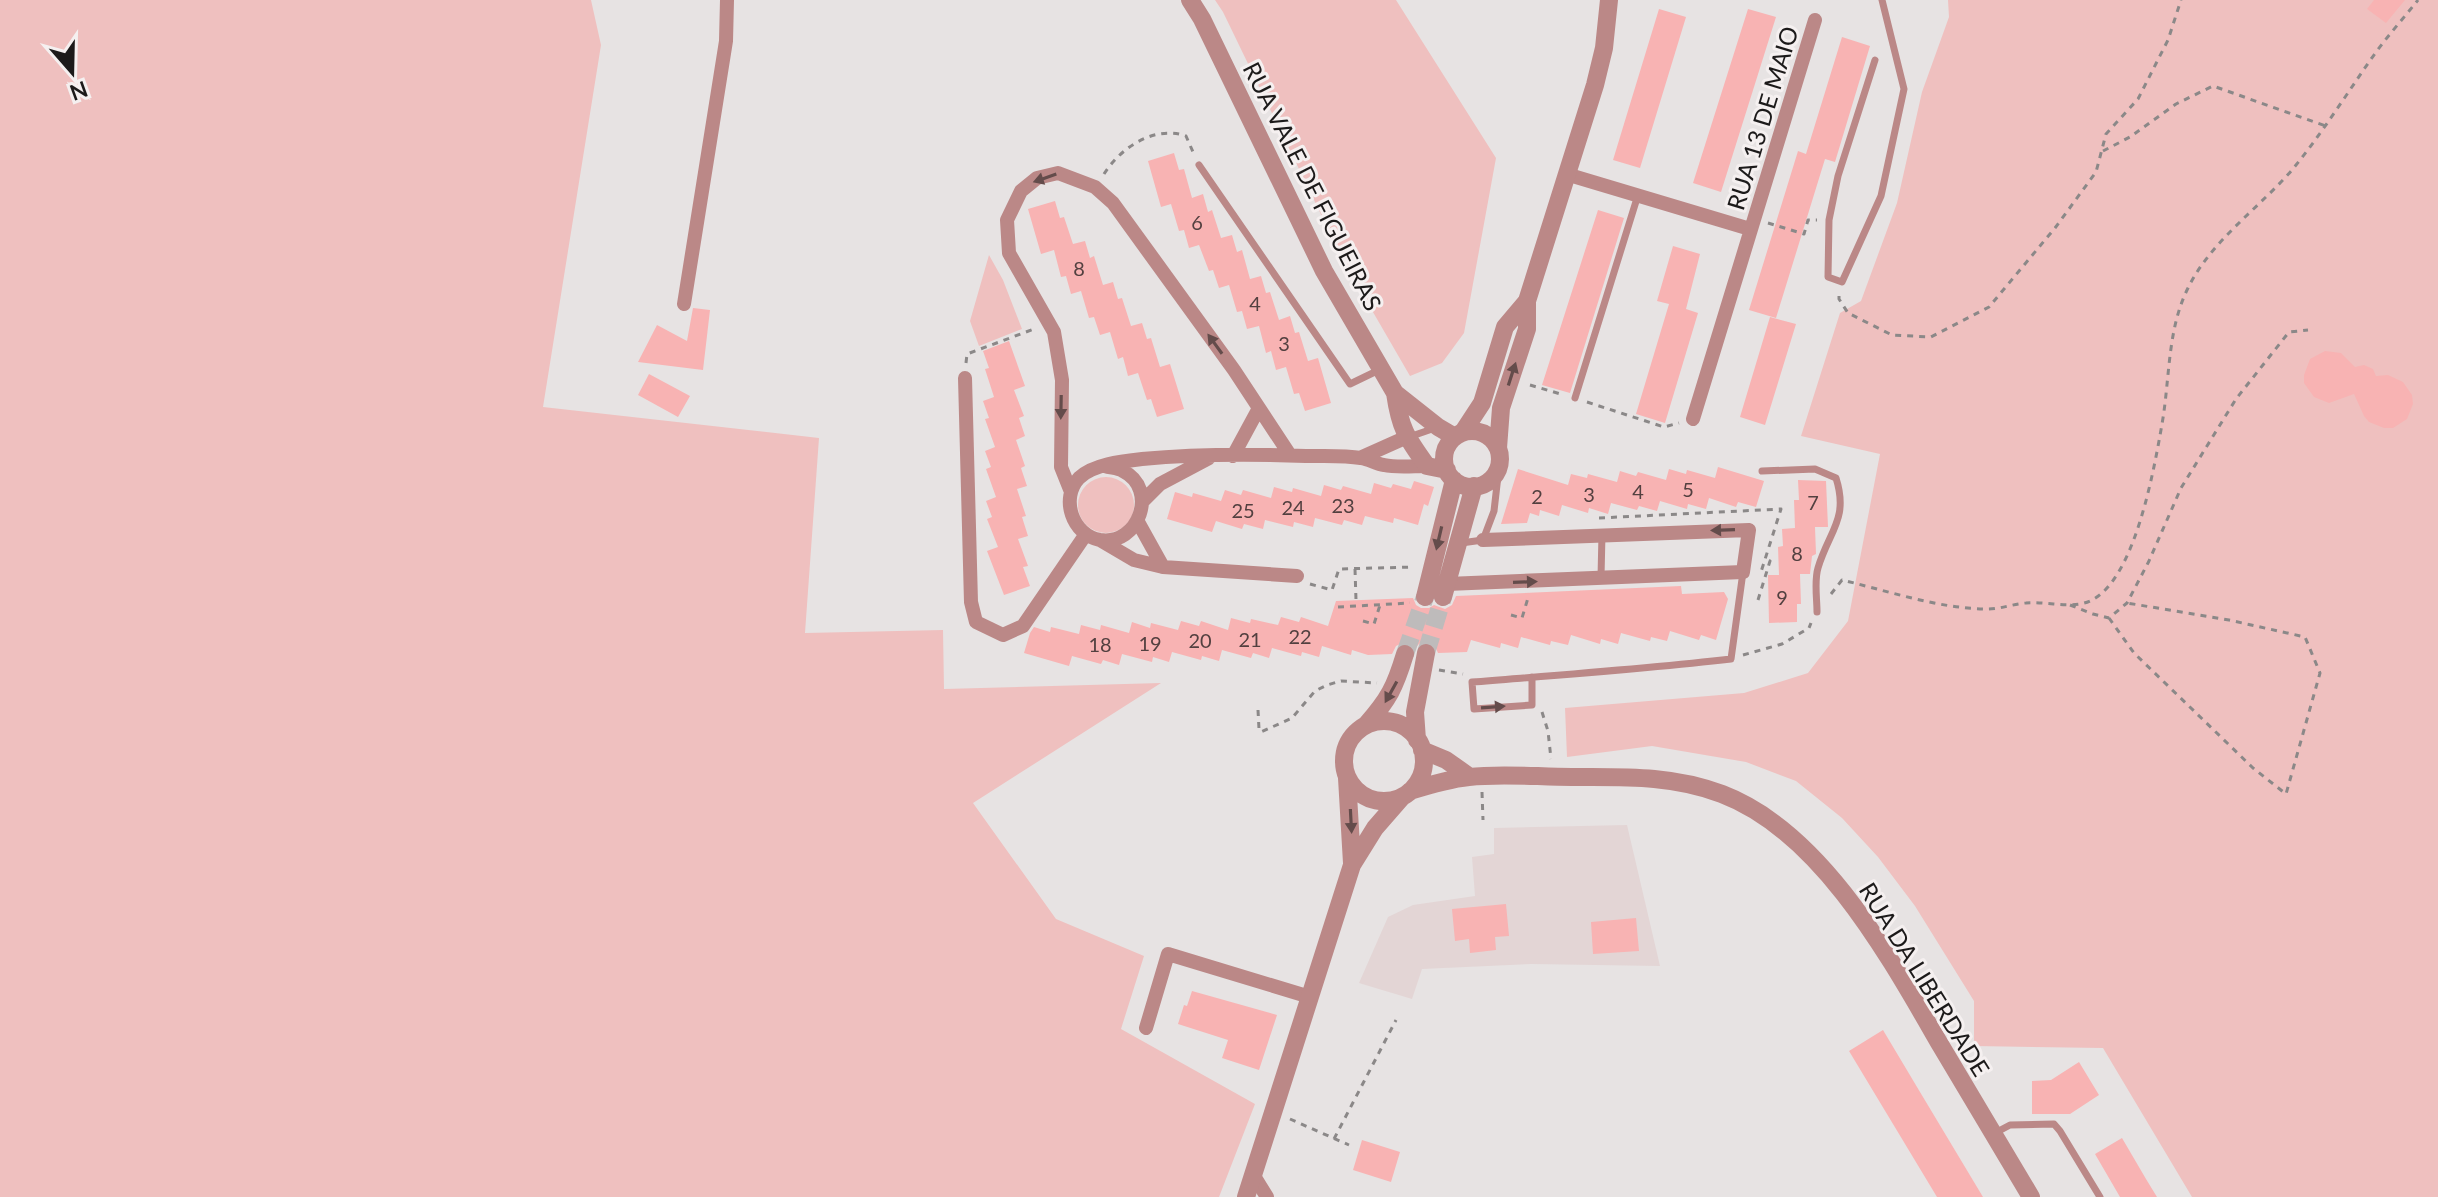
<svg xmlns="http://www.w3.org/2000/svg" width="2438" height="1197" font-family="Lato,sans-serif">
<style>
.built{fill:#e3d5d5}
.green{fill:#efc0bf}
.building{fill:#f8b3b3}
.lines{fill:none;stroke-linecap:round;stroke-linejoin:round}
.tertiary-tunnel{stroke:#bebbbb;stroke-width:18;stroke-dasharray:18 9;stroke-linecap:butt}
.path{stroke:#8b8888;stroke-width:3;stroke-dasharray:6 6;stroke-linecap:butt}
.service{stroke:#bb8887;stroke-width:7}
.minor{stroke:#bb8887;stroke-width:14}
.tertiary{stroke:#bb8887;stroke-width:18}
.oneway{fill:#644c4b}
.labels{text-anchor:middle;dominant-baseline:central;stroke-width:6;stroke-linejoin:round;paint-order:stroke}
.number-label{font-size:20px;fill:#534040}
.street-label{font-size:24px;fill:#1c1a1a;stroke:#f5f0f0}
</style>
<rect width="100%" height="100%" fill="#e7e3e3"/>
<path class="built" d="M1627,825L1660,966L1531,964L1422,969L1412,999L1359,983L1388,917L1413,905L1475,896L1472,857L1494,854V828Z"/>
<path class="green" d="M0,0H591L601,45L543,407L819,438L805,633L943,630L944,689L1161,683L973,803L1056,919L1144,956L1121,1029L1255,1104L1219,1197H0Z
M1215,0H1396L1496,158L1464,333L1442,363L1410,376L1344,262L1223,12Z
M1948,0H2438V1197H2192L2103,1048L1974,1046V1001L1915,906L1878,857L1842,818L1796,781L1746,762L1652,746L1567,757L1565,708L1744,693L1808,673L1848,621L1880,454L1801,436L1840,313L1861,301L1897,203L1922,92L1949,17Z
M989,255L1003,280L1022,329L979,346L970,321Z
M1078 505a28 28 0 1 1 56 0a28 28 0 1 1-56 0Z"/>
<path class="building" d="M2374,0H2405L2386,23L2367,9Z
M1659,9L1686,17L1640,168L1613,160Z
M1748,9L1776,17L1721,192L1693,183Z
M1842,37L1870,46L1835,162L1825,159L1776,318L1749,310L1798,151L1806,154Z
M1174,153L1179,170L1184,169L1192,198L1203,194L1208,212L1212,210L1221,238L1232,235L1237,252L1242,250L1250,279L1261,276L1266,293L1270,292L1279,320L1290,316L1295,333L1299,332L1308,361L1318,358L1331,403L1305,411L1299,393L1294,394L1286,367L1276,370L1271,351L1266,353L1259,326L1247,329L1242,311L1237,312L1229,285L1219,288L1213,270L1209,271L1199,245L1189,248L1184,230L1179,231L1171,204L1161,207L1148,161Z
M1055,201L1060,218L1064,217L1073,244L1085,241L1090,258L1094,256L1103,285L1113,282L1118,299L1122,298L1131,326L1142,323L1147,339L1151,338L1160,367L1170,364L1184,409L1157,417L1151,399L1147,400L1138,373L1128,376L1123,357L1118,359L1110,332L1100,335L1094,317L1089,318L1081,291L1071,294L1066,276L1061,277L1054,250L1041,254L1028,209Z
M1598,210L1624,218L1570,393L1542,385Z
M1673,246L1700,254L1686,309L1698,313L1665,423L1636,414L1669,304L1657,301Z
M693,308L710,310L703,370L638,362L657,325L687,341Z
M1770,317L1796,324L1765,425L1740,417Z
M1009,341L1025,386L1014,390L1024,416L1019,418L1025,436L1016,440L1025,466L1021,468L1027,486L1017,489L1026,516L1022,517L1028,536L1018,539L1028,566L1023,567L1030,586L1004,595L987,551L998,547L987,519L992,517L986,501L996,497L986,469L991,467L985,451L995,447L985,419L989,418L983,401L994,397L985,369L989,368L983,351Z
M2325,351L2341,353L2355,367L2364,365L2373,369L2376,376L2388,375L2403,382L2412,395L2413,404L2407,419L2393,428H2384L2369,422L2364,416L2354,394L2329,403L2314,397L2304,383V375L2310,359Z
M649,374L690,396L678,417L638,395Z
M1718,467L1764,481L1756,507L1738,502L1736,507L1709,498L1706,509L1688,504L1687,509L1660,501L1657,511L1639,506L1637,510L1611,503L1608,514L1589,508L1588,513L1562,505L1559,516L1540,510L1539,516L1530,513L1527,523L1501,524L1518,469L1568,485L1571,474L1587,478L1588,474L1617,482L1620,471L1636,476L1638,472L1666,480L1669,469L1686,474L1687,470L1715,478Z
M1798,480L1826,481L1828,527H1815L1816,554L1812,556L1810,574H1800L1801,604H1797V622L1769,623L1768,575H1779L1778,547L1783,546L1782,529L1795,528L1794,500H1799Z
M1414,481L1434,487L1428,506L1424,504L1418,525L1394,518L1393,523L1365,516L1362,525L1344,520L1342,525L1315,518L1313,527L1294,522L1293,527L1265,520L1263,529L1244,524L1242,529L1216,521L1212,532L1167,519L1175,492L1192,497L1193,493L1221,501L1225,490L1241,495L1243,490L1271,498L1274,487L1292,492L1293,488L1321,496L1324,485L1341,490L1343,486L1371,494L1374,483L1391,488L1393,484L1411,489Z
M1681,586L1682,594L1724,592L1728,599L1716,640L1701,635L1699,640L1670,631L1667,641L1651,637L1650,641L1621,633L1618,644L1601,639L1600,644L1571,635L1568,645L1551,641L1550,645L1521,637L1518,648L1501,643L1500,648L1471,640L1467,652L1438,653L1434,644L1427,641L1421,642L1415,648L1409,643H1402L1396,646L1392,654L1368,655L1352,650L1351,655L1322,646L1319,657L1302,652L1301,656L1272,648L1269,658L1253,653L1251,658L1222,650L1219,661L1202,656L1201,660L1172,652L1169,662L1153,657L1152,662L1122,654L1119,665L1103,660L1101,664L1072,656L1069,666L1024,653L1030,633L1034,627L1050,632L1051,627L1079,634L1081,625L1100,630L1101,625L1129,633L1132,622L1150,628L1151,623L1178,630L1181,621L1199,626L1201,621L1228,630L1231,618L1250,623L1251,619L1278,625L1281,617L1299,622L1301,617L1328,626L1336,601L1413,598L1416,605L1421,608H1429L1434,605L1445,609L1452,605L1456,596Z
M1506,904L1509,936L1495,937L1496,950L1470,953L1469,939L1455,941L1452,909Z
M1636,918L1639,951L1593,954L1591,922Z
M1192,991L1277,1015L1259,1070L1222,1058L1228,1040L1178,1024L1184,1005L1187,1006Z
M1883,1030L1917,1087L1983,1197H1937L1849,1051Z
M2079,1062L2099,1095L2070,1114H2032V1081L2051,1080Z
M2122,1138L2146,1179L2157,1197H2120L2095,1154Z
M1362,1140L1400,1152L1391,1182L1353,1170Z"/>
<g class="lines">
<path class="tertiary-tunnel" d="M1426,653L1443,597
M1405,654L1425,597"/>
<path class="path" d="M2103,151L2130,137L2176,104L2213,86L2326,126
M1104,174C1121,147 1155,125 1186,136L1193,152
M1768,223L1804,234L1808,220H1817
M1839,296V299L1848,313L1892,335L1931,337L1989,307L2055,228L2096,172L2106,134L2138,99L2168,40L2181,0
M966,363L967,354L1034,329
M1530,385L1564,395
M1587,402L1664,427L1679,423
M1599,518L1781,509L1761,572
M1355,569L1356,600
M1310,584L1332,590L1339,569L1414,567
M1831,594L1842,580C1888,591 1937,608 1984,609C1998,610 2012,604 2026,603C2047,601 2073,610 2092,600C2135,578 2154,470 2162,424C2170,379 2167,330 2188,288C2211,241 2258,209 2292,170C2320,136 2344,98 2369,62C2384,40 2402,20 2418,0
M1758,600L1770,561L1765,560
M2070,605L2093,614L2109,618L2127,603L2149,561L2181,488L2236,399L2289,332L2308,330
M1338,607L1410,603
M1511,615L1522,618L1528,598
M2109,618L2134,653L2253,768L2286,794L2320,673L2305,637L2229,620L2127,603
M1363,621L1374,624L1380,605
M1743,655L1782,644L1809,628L1811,623
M1439,670L1463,674
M1258,710L1259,729L1261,732L1292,718L1315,691L1327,685L1341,681L1377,683
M1542,712L1548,731L1551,759
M1482,792L1483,820
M1290,1119L1349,1145
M1334,1139L1396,1020"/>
<path class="service" d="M1875,60L1838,176L1829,220L1828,277L1842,282L1881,196L1904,89L1882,0
M1199,165L1350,384L1379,370
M1575,398L1638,195
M1409,437L1435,428
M1762,471L1815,469L1836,478C1849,519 1829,531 1818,568C1814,581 1817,598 1817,612
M1461,543L1483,540L1494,511L1499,467
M1601,577L1602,534
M1532,677V705L1474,709L1472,682C1559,675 1645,669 1731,659L1743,572
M1993,1134L2010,1125L2054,1124L2060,1131L2100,1197"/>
<path class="minor" d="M1566,174L1750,229
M684,304L726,41L727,0
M965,378L971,602L976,622L1003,635L1023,626L1086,534
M1693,419L1815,20
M1233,456L1259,408
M1360,458L1407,437
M1105,466C1111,468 1118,468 1123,471C1159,489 1139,546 1100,540C1072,535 1060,498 1079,478C1093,464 1124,461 1142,459C1196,454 1252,454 1306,456C1324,456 1344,455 1361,458C1369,459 1376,464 1384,465C1397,468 1413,466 1427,466
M1071,492L1061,467L1062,380L1054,332L1009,253L1007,220L1021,191L1037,178L1058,173L1095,187L1113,203L1234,370L1290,455
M1143,501L1160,484L1209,458
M1138,522L1163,567L1297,576
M1100,540L1134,560L1163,567
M1447,584L1743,572L1749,530L1483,540
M1146,1028L1168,954L1310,997
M1254,1176L1267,1197"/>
<path class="tertiary" d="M1190,0L1202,19L1324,271L1395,393L1438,427L1455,437
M1395,393C1400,428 1406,437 1427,466L1447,470
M1444 459a28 28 0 1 1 56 0a28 28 0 1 1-56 0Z
M1463,432L1482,403L1505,327L1527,301
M1498,448L1501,408L1527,329V301L1595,85L1604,48L1609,0
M1425,597L1454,480
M1443,597L1474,486
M1344 761a40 40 0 1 1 80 0a40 40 0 1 1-80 0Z
M1366,725C1389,699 1395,687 1405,654
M1417,740L1415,712L1426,653
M1422,750L1446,760L1470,777
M1347,778L1352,863
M1410,791C1429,785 1449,779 1469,777C1502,773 1538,777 1572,777C1623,777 1673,775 1722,794C1822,832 1890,958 1941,1046C1971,1096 2001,1147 2031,1197
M1246,1197L1352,865L1375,828L1402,797"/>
</g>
<defs><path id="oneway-solid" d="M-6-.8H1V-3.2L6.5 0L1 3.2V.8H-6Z" transform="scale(2)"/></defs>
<g class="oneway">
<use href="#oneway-solid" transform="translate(1045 178) rotate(161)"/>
<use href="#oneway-solid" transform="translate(1215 344) rotate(-126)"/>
<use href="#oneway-solid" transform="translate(1512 374) rotate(-72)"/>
<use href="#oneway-solid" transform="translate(1061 407) rotate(91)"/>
<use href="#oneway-solid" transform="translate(1723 530) rotate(178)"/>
<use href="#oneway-solid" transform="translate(1439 538) rotate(103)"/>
<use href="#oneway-solid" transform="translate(1525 582) rotate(-2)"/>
<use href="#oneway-solid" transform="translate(1391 692) rotate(119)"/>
<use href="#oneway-solid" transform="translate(1493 707) rotate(-4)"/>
<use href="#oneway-solid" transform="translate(1351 821) rotate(87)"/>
</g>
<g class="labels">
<g class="number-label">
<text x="1197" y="222">6</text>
<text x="1079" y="268">8</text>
<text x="1255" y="303">4</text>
<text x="1284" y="343">3</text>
<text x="1688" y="489">5</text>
<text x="1638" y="491">4</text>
<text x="1589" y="494">3</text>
<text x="1537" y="496">2</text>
<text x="1813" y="502">7</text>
<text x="1343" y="505">23</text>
<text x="1293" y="507">24</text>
<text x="1243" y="510">25</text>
<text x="1797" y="553">8</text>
<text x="1782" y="597">9</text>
<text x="1300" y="636">22</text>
<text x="1250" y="639">21</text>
<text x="1200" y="640">20</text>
<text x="1150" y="643">19</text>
<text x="1100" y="644">18</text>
</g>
<g class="street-label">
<text transform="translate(1762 118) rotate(-73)">RUA 13 DE MAIO</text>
<text transform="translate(1313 186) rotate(63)">RUA VALE DE FIGUEIRAS</text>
<text transform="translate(1925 979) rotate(58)">RUA DA LIBERDADE</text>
</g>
</g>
<g transform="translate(72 72) rotate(160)" stroke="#f5f0f0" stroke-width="6" paint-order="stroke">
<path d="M0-6L14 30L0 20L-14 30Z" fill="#1c1a1a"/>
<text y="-12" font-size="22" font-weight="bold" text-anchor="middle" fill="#1c1a1a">N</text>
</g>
</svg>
